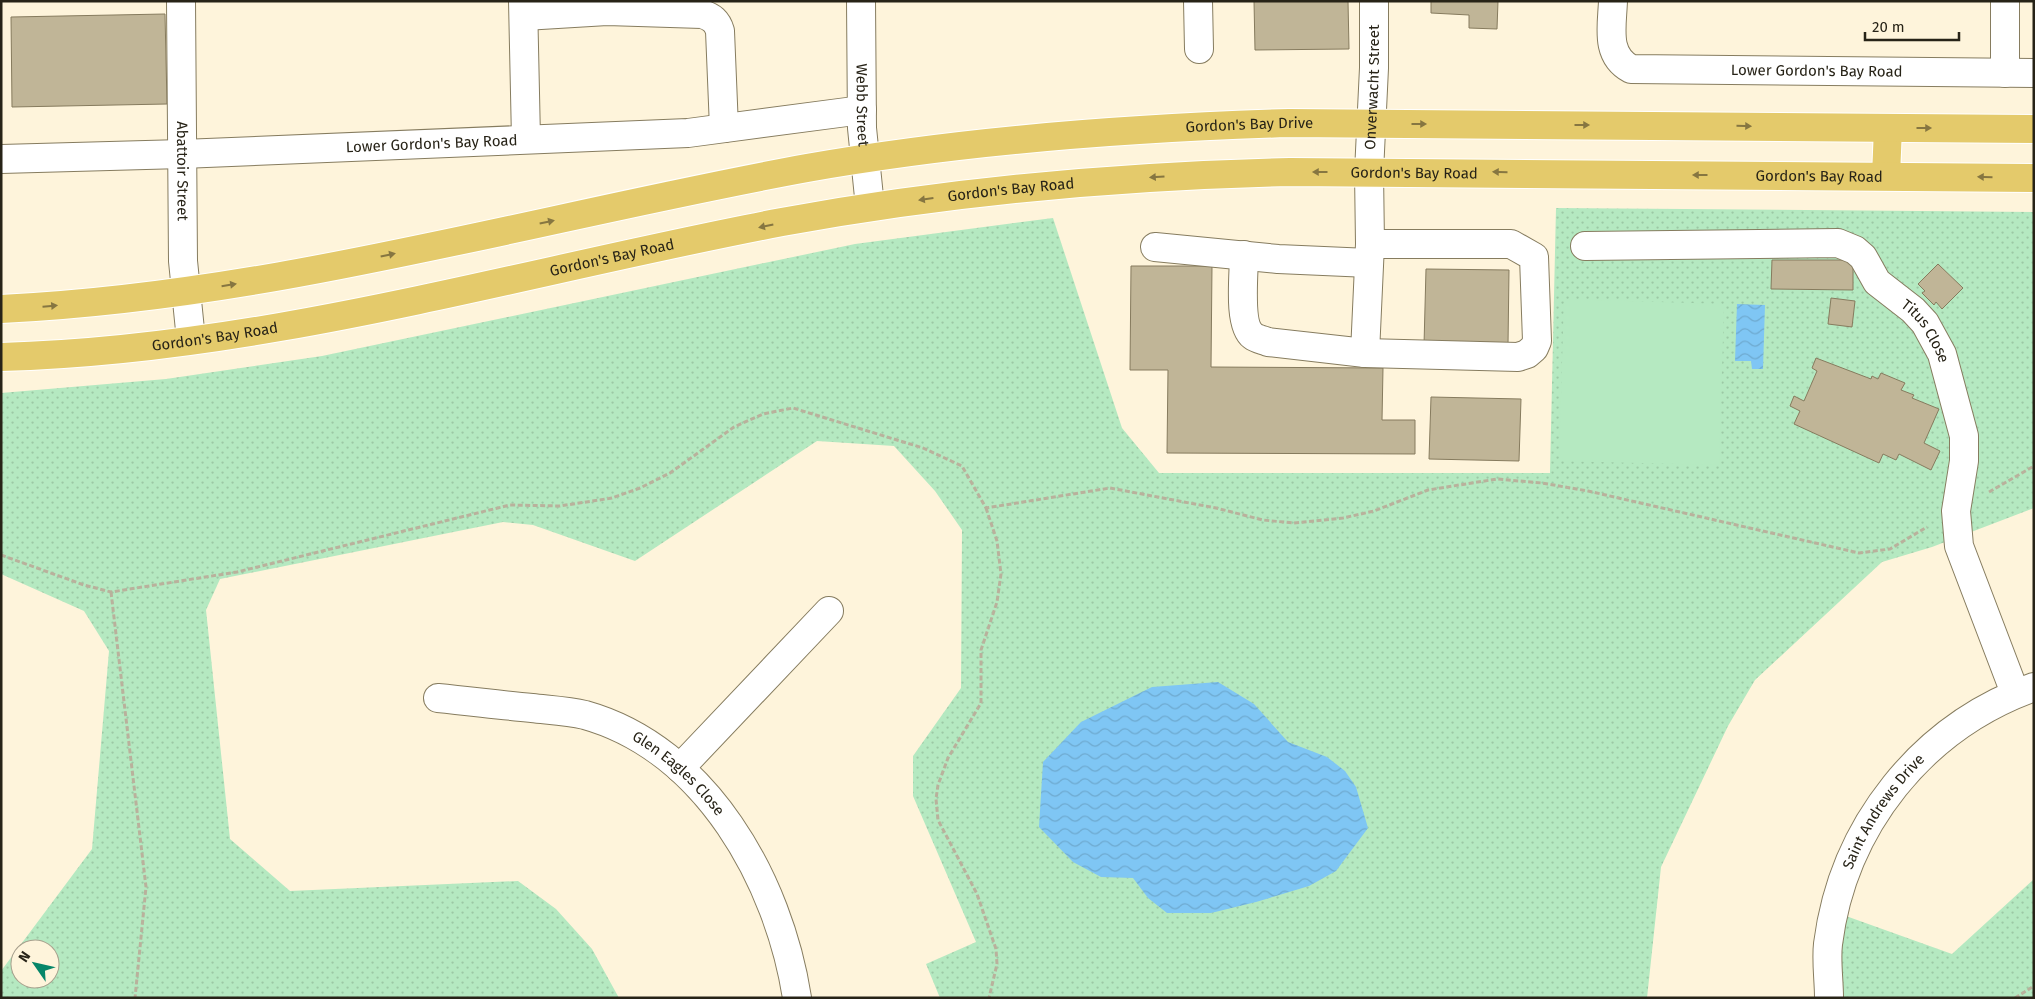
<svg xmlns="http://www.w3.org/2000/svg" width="2035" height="999" font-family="'Fira Sans',sans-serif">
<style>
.grass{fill:url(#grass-dots);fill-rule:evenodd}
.park{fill:#b5e9c1}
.water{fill:url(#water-waves)}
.building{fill:#c0b597;stroke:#867b5e}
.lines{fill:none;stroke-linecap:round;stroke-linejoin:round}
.minor-casing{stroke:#867c5f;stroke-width:30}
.major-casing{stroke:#fff;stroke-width:30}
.path{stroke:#b9b19c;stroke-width:3;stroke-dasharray:5 2.5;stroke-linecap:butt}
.minor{stroke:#fff;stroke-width:28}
.major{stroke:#e4ca6b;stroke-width:28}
.oneway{fill:#867641}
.labels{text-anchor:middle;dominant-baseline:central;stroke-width:4;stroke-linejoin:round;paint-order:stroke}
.street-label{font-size:15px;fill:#272317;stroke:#fef4db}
</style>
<defs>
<pattern id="grass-dots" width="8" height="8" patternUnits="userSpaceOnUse" patternTransform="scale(1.25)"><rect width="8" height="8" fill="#b5e9c1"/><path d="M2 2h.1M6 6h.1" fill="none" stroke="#9cc8a5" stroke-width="1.8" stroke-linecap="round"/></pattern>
<pattern id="water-waves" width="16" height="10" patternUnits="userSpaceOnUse" patternTransform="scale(1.25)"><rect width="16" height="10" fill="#7fc6f4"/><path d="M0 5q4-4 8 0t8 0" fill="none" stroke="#6eaad0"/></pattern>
</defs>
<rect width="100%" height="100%" fill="#fef4db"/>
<path class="grass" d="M1556,208L2034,212V508L1932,547L1882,562L1755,680L1728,726L1661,867L1647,998H940L926,964L976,942L913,796V756L961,688L962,530L935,491L894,446L817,441L635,561L533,525L503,522L220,579L206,610L230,839L290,891L518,881L556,909L592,949L619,998H1V971L92,849L109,651L84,611L1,574V393L166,379L322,356L855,244L1053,218L1122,428L1159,473H1550ZM20,949H50V979H20Z
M2034,879V998H1828L1832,911L1952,954Z"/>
<path class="park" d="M1564,299L1724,304L1719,465L1559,461Z"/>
<path class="water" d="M1737,304L1765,305L1763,369H1752L1751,361H1735Z
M1218,682L1254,704L1288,742L1327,757L1345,771L1356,787L1368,828L1336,871L1309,886L1256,902L1211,913H1167L1148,898L1133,878L1101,877L1073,862L1039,827L1043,762L1081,722L1152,687Z"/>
<path class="building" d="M1254,1H1348L1349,49L1255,50Z
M1431,1H1498L1497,29L1469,28V15L1431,13Z
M165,14L167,104L12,107L11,17Z
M1772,260H1853V290L1771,289Z
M1938,264L1963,288L1942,309L1936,302L1934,305L1922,293L1925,291L1918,284Z
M1131,266H1212L1211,367L1383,368L1382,420H1415V454L1167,453L1168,370H1130Z
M1426,269L1509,270L1508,345H1424Z
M1831,298L1855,301L1852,327L1828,324Z
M1816,358L1871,379L1872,376L1878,379L1881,373L1905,383L1901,390L1914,395L1912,398L1939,409L1924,443L1940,451L1931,470L1899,454L1896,460L1883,454L1879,463L1794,424L1800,411L1790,406L1794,396L1804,401L1817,371L1812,368Z
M1431,397L1521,399L1519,461L1429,459Z"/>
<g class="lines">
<defs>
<g id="minor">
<path id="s1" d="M181,1L183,261L191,340"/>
<path d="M523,1L526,139"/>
<path id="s2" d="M861,1L862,128L870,207"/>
<path d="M1198,1L1199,49"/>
<path id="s3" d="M1613,1C1612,27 1605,55 1631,69L2034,73"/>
<path d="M524,16L607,11L702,14C712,17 717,21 720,31L724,128"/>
<path d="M2005,73V1"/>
<path id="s4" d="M1,159L182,154L688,133L862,110"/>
<path id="s5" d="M1585,246L1838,243L1855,250L1863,257L1877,282L1913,310L1925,323L1942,354L1964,436V461L1956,511L1959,546L2015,693"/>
<path d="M1155,247L1278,259L1369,263"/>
<path d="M1244,255C1244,274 1238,325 1253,336C1257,339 1263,340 1268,342L1365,353L1518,357L1527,354L1534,348L1537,341L1534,257L1511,244H1370"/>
<path id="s6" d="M1365,353L1370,244L1369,172L1374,68V1"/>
<path id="s7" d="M438,698C469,701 500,705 532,708C549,710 568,711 585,715C706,749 779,881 797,998"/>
<path d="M680,768L829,611"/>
<path id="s8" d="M1829,998C1829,980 1826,961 1828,944C1843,826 1922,727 2034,687"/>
</g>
<g id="major">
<path d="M1886,176L1888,128"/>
<path id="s9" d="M1,309C275,296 538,217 807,168C966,140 1127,128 1289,123L2034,129"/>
<path id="s10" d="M1,357C266,350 523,271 782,222C950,191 1119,176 1290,172L2034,178"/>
</g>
</defs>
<use href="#minor" class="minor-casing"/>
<use href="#major" class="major-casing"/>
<path class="path" d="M1989,492L2034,466
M986,508L997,541L1001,574L997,602L981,650V703L948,758L938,785L936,799L938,820L977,894L996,949L997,964L989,998
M1,555L84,585L111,592L237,572L510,505L560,506L612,498L640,488L670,473L734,427L763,414L793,408L923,448L962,466L986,508L1110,488L1216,508L1263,520L1293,523L1343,518L1374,511L1428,490L1497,479L1542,483L1588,491L1859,553L1890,549L1927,527
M111,592L146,887L135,998
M2015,998L2034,986"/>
<use href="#minor" class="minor"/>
<use href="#major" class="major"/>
</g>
<defs><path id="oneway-solid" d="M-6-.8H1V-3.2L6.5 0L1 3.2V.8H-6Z" transform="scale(1.25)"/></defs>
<g class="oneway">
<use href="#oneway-solid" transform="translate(1419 124)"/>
<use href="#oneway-solid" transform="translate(1582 125)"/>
<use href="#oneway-solid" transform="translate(1744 126) rotate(1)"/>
<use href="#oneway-solid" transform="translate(1924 128)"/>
<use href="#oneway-solid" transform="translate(1320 172) rotate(180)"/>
<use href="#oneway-solid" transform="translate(1500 172) rotate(-179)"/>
<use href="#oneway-solid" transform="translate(1700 175) rotate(-180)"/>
<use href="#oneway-solid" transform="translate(1157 177) rotate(176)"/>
<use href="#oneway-solid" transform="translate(1985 177) rotate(-179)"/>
<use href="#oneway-solid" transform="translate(926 199) rotate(172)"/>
<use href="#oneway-solid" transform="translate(547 222) rotate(-12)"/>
<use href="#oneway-solid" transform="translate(766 226) rotate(168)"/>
<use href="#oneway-solid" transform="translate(388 255) rotate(-12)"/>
<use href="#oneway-solid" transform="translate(229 285) rotate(-9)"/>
<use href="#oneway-solid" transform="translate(50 306) rotate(-5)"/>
</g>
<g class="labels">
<g class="street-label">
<text stroke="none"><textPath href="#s3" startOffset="261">Lower Gordon's Bay Road</textPath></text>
<text stroke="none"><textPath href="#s6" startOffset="266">Onverwacht Street</textPath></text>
<text stroke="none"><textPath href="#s2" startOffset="104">Webb Street</textPath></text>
<text stroke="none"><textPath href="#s9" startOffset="1264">Gordon's Bay Drive</textPath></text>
<text stroke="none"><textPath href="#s4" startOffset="431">Lower Gordon's Bay Road</textPath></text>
<text stroke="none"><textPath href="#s1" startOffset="170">Abattoir Street</textPath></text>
<text stroke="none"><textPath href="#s10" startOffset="1429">Gordon's Bay Road</textPath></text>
<text stroke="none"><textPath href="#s10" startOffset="1834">Gordon's Bay Road</textPath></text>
<text stroke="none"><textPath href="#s10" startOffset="1025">Gordon's Bay Road</textPath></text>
<text stroke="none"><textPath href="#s10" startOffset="620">Gordon's Bay Road</textPath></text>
<text stroke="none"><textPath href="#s5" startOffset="381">Titus Close</textPath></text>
<text stroke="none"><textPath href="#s10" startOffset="215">Gordon's Bay Road</textPath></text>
<text stroke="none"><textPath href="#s7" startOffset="260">Glen Eagles Close</textPath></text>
<text stroke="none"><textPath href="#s8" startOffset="200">Saint Andrews Drive</textPath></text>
</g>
</g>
<rect width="2035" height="999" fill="none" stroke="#272317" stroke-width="5"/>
<g transform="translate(35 964) rotate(304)"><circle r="24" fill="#fef4db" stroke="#a8a08d"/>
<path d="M0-4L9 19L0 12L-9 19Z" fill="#068669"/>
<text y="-8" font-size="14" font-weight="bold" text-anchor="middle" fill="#272317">N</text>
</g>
<path d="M1865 32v8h94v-8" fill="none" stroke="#272317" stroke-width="2.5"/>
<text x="1872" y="32" font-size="15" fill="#272317" stroke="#fef4db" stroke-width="4" paint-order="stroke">20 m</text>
</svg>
